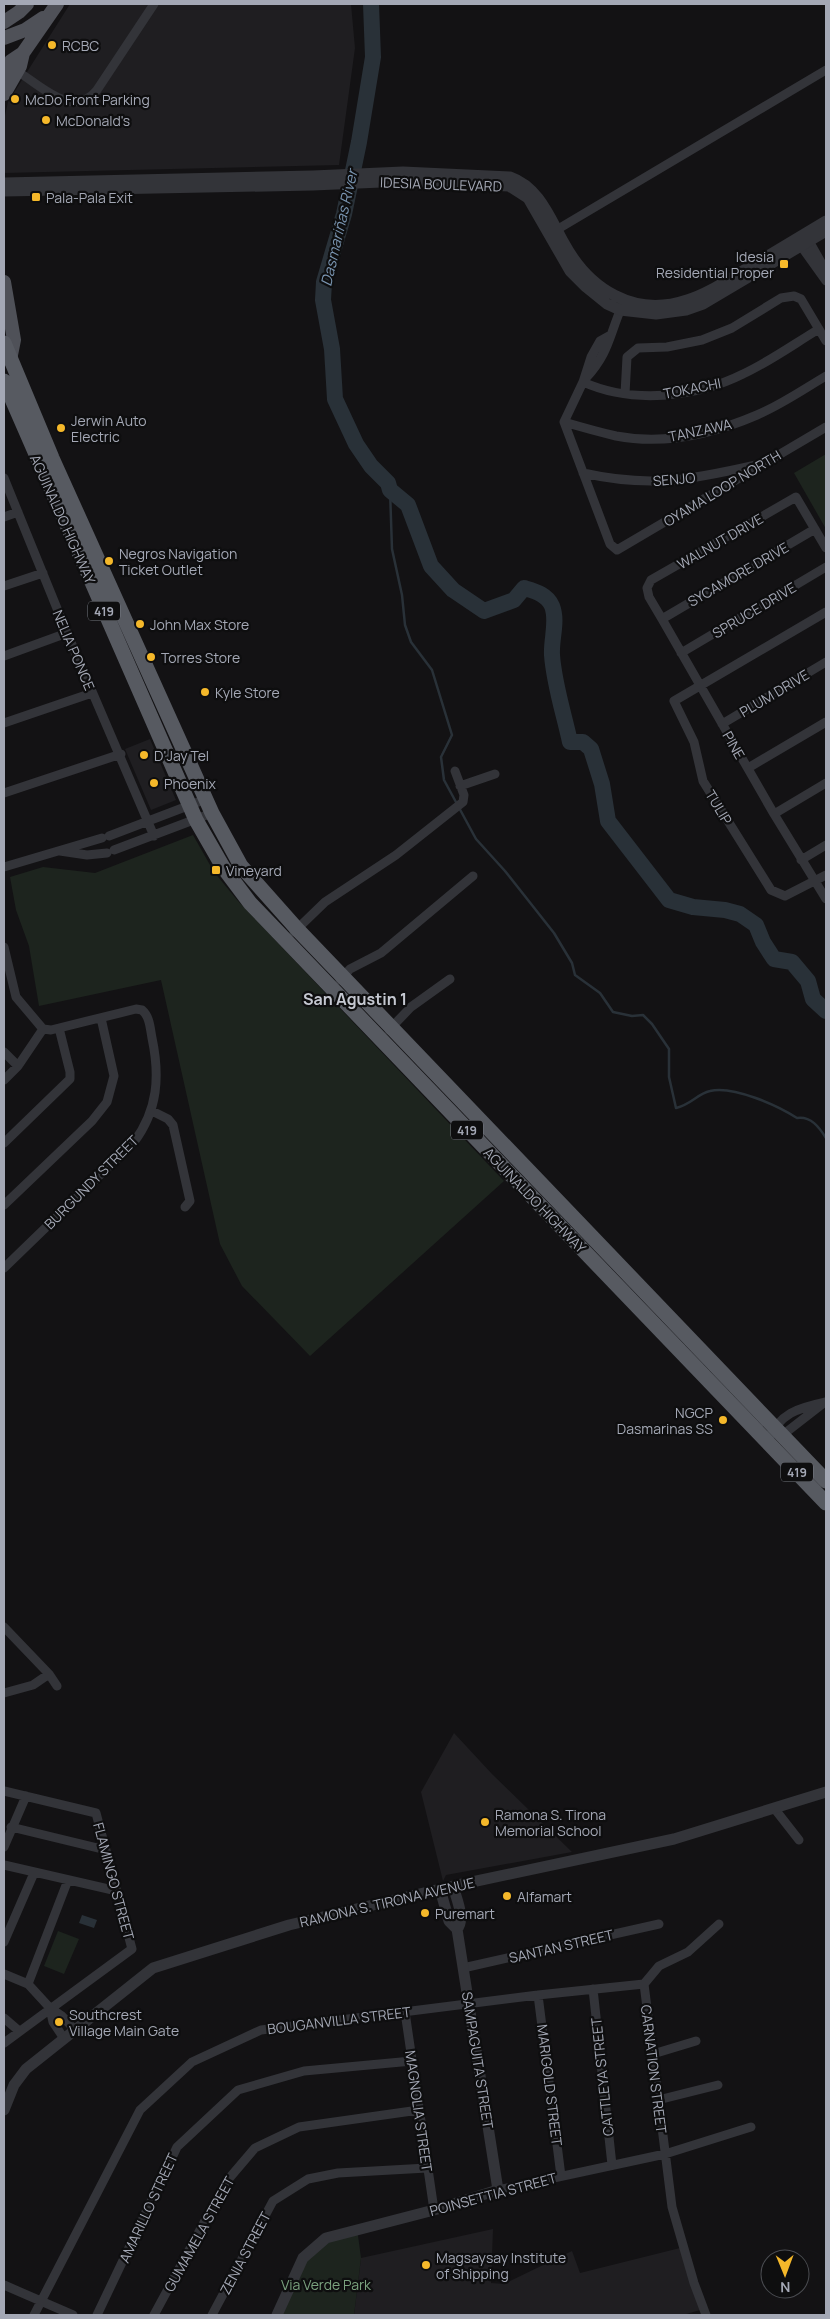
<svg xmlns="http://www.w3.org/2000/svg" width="830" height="2319" font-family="Manrope,sans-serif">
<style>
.built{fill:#1f1e21}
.green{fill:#1d241e}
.water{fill:#293138}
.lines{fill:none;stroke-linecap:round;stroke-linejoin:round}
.stream{stroke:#293138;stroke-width:2.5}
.river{stroke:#293138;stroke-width:16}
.minor{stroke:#333439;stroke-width:9}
.tertiary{stroke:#333439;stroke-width:11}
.primary{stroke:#4f5158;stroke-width:14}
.trunk{stroke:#575a61;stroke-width:15}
.poi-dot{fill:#f5b82a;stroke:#0e0e0f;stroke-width:2}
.labels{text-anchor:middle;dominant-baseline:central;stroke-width:4.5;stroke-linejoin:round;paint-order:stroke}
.shield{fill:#0e0e0f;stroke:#777a83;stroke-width:1}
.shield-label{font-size:12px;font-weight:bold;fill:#a4a8b5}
.poi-label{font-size:14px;fill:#a4a8b5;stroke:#0e0e0f;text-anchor:start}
.street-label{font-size:14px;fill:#a4a8b5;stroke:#0e0e0f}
.park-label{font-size:14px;fill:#7aa17e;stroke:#0e0e0f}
.water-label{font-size:15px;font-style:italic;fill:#7a95b1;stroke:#0e0e0f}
.quarter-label{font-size:16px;font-weight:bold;fill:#c5c8d1;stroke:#0e0e0f}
</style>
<rect width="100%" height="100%" fill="#131214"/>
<path class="built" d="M70,4H351L355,48L339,165L4,173V120L8,102Z
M150,739L176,800L151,810L125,749Z
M454,1733L492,1774L572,1852L446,1875L443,1881L421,1792Z
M493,2229L491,2283L504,2284L572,2251L580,2273L680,2248L700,2310L683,2315H354L361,2258Z"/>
<path class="green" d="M826,454V529L794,473Z
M193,835L214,872L238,901L504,1181L310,1356L242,1286L220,1244L161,980L39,1006L29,946L16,910L10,877L43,867L95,873Z
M58,1931L79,1939L64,1974L44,1966Z
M357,2228L361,2258L354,2315H277L303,2258L326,2238Z"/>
<path class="water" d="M82,1915L97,1920L94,1928L79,1923Z"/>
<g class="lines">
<path class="stream" d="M390,490L392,549L402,595L405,625L411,642L432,670L452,735L441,757L444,780L476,839L505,871L554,933L572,963L575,975L600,993L613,1012L632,1016L643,1015L652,1024L669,1049V1077L676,1108C692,1104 697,1094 710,1091C733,1085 778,1106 797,1118C811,1116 819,1127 826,1138"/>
<path class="river" d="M371,4L373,57L359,142L344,214L324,282L323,300L332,349L335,399L356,444L371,466L388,483L390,490L408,505L431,566L453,590L484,611L514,600L524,588C534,591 547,594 552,606C558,621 551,639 552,655C554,684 564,714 570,742H583L591,749L602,784L608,821L669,900L693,907L725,910L740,914L756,925L763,942L774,959L792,962L808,981L813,999L826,1011"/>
<path class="minor" d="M17,71C40,85 73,120 97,90L154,4
M553,232L826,70
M826,271L809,241L801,237V246L826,281
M609,336L600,341L591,357L583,382L564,422L610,544L617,550L826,427
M586,378C609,353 609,336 622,306
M583,382C632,404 695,398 743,374C769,362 794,344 819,329
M625,394L627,357L638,348L667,347L702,340L732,328L781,298L794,296L801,299L826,341
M564,422C581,427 599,432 616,436C663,445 713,434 757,415C781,405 804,389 826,376
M583,473C650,488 690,480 756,465
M4,478L67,633L154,836
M4,517L18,512
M826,548L796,497L651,580L647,588L649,597L662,619L774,814L826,899
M4,586L43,573
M826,612L674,701L694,742L703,781L771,890L785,896L826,875
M662,619L815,529
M681,653L826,567
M4,656L67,633
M4,723L92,693
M722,724L826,662
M748,768L826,722
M460,786L495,774
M4,793L121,754
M774,814L826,783
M109,836L206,799
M114,850L212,813
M60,851L87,855L107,853
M801,860L826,845
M4,867L102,838
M294,932L325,902L396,855L463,802L464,795L455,771
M4,947L16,997L43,1029
M340,980L350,969L381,953L473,876
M389,1030L411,1007L450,979
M4,1052L18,1066
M4,1080L18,1066L43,1029
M152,1111L168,1119L173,1125L190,1201L185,1207
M4,1143L70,1079V1072L59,1028
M4,1205L92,1121L107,1102L114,1076L101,1018
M4,1268L134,1142C158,1110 160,1076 152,1038C150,1028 150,1017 142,1010L136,1009L51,1030L43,1029
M780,1437L825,1402
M767,1442C779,1413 798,1408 826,1402
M4,1627L49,1674L57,1686
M4,1693L33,1685L49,1674
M4,1791L96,1813L132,1949L4,2043
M774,1808L799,1840
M11,1827L106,1850
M4,1847L26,1796
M4,1865L117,1891
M4,1942L34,1873
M463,1968L659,1924
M4,1974L28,1984L50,2008L62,2016L74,2029
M28,1984L68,1880
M644,1984L672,2207L694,2283L706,2315
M644,1984L659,1966L688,1952L719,1924
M593,1989L612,2165
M538,1995L561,2176
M50,2008L53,2022L63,2037
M405,2012L434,2210
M4,2018L19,2031
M653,2054L696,2041
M658,2100L718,2085
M498,2190L665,2154L751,2127
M4,2285L73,2315
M34,2315L140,2110L192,2062L261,2030L538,1995L644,1984
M97,2315L177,2147L238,2090L304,2071L412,2061
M154,2315L226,2182L255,2148L299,2127L419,2110
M212,2315L273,2201L308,2179L338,2173L427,2168"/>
<path class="tertiary" d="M4,183L313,176L403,172L510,177C539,187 550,218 564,243C589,289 634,318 687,300C710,293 730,278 751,266C776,251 801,236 826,221
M4,191L313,185L404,181L509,186L528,198L570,271L586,287L607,304L620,310L656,314L686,310L703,304L826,231
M440,1889L449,1921L457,1929
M4,2110L14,2085L26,2069L153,1968L289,1925L453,1886L674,1839L826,1792
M277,2315L303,2258L326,2238L434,2210L498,2190L457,1929C466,1919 456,1898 453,1886"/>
<path class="primary" d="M4,22L19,12L27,4
M4,38L25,30L43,18
M4,74L11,61L23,53
M4,94L20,66L23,53L57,4
M4,282L14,340L10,360"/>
<path class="trunk" d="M4,343L52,458L212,813L241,866L297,929L826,1481
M4,381L196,820L223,867L250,903L826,1503"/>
</g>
<g class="poi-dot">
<circle cx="52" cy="45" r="5"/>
<circle cx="15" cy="99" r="5"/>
<circle cx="46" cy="120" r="5"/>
<rect x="31" y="192" width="10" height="10" rx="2.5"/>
<rect x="779" y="259" width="10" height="10" rx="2.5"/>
<circle cx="61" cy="428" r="5"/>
<circle cx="109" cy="561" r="5"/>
<circle cx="140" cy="624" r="5"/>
<circle cx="151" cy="657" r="5"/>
<circle cx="205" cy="692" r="5"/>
<circle cx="144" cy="755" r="5"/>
<circle cx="154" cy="783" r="5"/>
<rect x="211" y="865" width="10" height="10" rx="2.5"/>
<circle cx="723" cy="1420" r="5"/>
<circle cx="485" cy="1822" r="5"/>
<circle cx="507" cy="1896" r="5"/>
<circle cx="425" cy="1913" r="5"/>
<circle cx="59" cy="2022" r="5"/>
<circle cx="426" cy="2265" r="5"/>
</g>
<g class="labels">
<g class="shield">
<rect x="88" y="601.5" width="32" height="19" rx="4"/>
<rect x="451" y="1120.5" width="32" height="19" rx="4"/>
<rect x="781" y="1462.5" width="32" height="19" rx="4"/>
</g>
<g class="shield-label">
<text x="104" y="611">419</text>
<text x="467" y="1130">419</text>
<text x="797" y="1472">419</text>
</g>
<g class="poi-label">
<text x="62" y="45">RCBC</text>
<text x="25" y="99">McDo Front Parking</text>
<text x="56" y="120">McDonald's</text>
<text x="46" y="197">Pala-Pala Exit</text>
<text x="774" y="256" text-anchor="end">Idesia<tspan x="774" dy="16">Residential Proper</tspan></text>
<text x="71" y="420">Jerwin Auto<tspan x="71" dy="16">Electric</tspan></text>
<text x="119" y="553">Negros Navigation<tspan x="119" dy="16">Ticket Outlet</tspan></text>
<text x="150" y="624">John Max Store</text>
<text x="161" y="657">Torres Store</text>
<text x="215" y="692">Kyle Store</text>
<text x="154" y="755">D'Jay Tel</text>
<text x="164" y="783">Phoenix</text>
<text x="226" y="870">Vineyard</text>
<text x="713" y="1412" text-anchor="end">NGCP<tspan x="713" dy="16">Dasmarinas SS</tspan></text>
<text x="495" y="1814">Ramona S. Tirona<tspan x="495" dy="16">Memorial School</tspan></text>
<text x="517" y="1896">Alfamart</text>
<text x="435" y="1913">Puremart</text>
<text x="69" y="2014">Southcrest<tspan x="69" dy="16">Village Main Gate</tspan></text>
<text x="436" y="2257">Magsaysay Institute<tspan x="436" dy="16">of Shipping</tspan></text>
</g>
<g class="street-label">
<text transform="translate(441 184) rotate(2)">IDESIA BOULEVARD</text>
<text transform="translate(692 388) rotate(-11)">TOKACHI</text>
<text transform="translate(700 430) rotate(-12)">TANZAWA</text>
<text transform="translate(674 479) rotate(-5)">SENJO</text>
<text transform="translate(722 488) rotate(-31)">OYAMA LOOP NORTH</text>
<text transform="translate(63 519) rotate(66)">AGUINALDO HIGHWAY</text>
<text transform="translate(720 541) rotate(-30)">WALNUT DRIVE</text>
<text transform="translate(738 574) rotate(-30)">SYCAMORE DRIVE</text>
<text transform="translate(754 610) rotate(-31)">SPRUCE DRIVE</text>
<text transform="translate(74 650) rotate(67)">NELIA PONCE</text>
<text transform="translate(774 693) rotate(-31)">PLUM DRIVE</text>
<text transform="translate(734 745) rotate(60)">PINE</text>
<text transform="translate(719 807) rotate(59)">TULIP</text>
<text transform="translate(91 1182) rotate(-45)">BURGUNDY STREET</text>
<text transform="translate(535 1200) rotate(46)">AGUINALDO HIGHWAY</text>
<text transform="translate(114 1881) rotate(75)">FLAMINGO STREET</text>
<text transform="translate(387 1902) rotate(-13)">RAMONA S. TIRONA AVENUE</text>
<text transform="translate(561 1946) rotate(-13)">SANTAN STREET</text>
<text transform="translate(339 2020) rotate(-7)">BOUGANVILLA STREET</text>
<text transform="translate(478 2060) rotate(81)">SAMPAGUITA STREET</text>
<text transform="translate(654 2069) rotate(83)">CARNATION STREET</text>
<text transform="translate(602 2077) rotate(-96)">CATTLEYA STREET</text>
<text transform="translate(550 2085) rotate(83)">MARIGOLD STREET</text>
<text transform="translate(419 2111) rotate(82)">MAGNOLIA STREET</text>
<text transform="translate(493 2194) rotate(-15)">POINSETTIA STREET</text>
<text transform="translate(148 2208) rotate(-65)">AMARILLO STREET</text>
<text transform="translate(199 2234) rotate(-61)">GUMAMELA STREET</text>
<text transform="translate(245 2253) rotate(-62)">ZENIA STREET</text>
</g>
<g class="park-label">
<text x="326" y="2284">Via Verde Park</text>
</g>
<g class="water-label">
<text transform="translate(339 228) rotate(-77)">Dasmariñas River</text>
</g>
<g class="quarter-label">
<text x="355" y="999">San Agustin 1</text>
</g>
</g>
<rect width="830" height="2319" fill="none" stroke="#a4a8b5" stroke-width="10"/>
<g transform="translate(785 2274) rotate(179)"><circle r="24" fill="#0e0e0f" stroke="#4a4c51"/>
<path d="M0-4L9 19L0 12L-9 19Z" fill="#f5b82a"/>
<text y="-8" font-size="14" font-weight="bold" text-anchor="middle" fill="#a4a8b5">N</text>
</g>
</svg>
